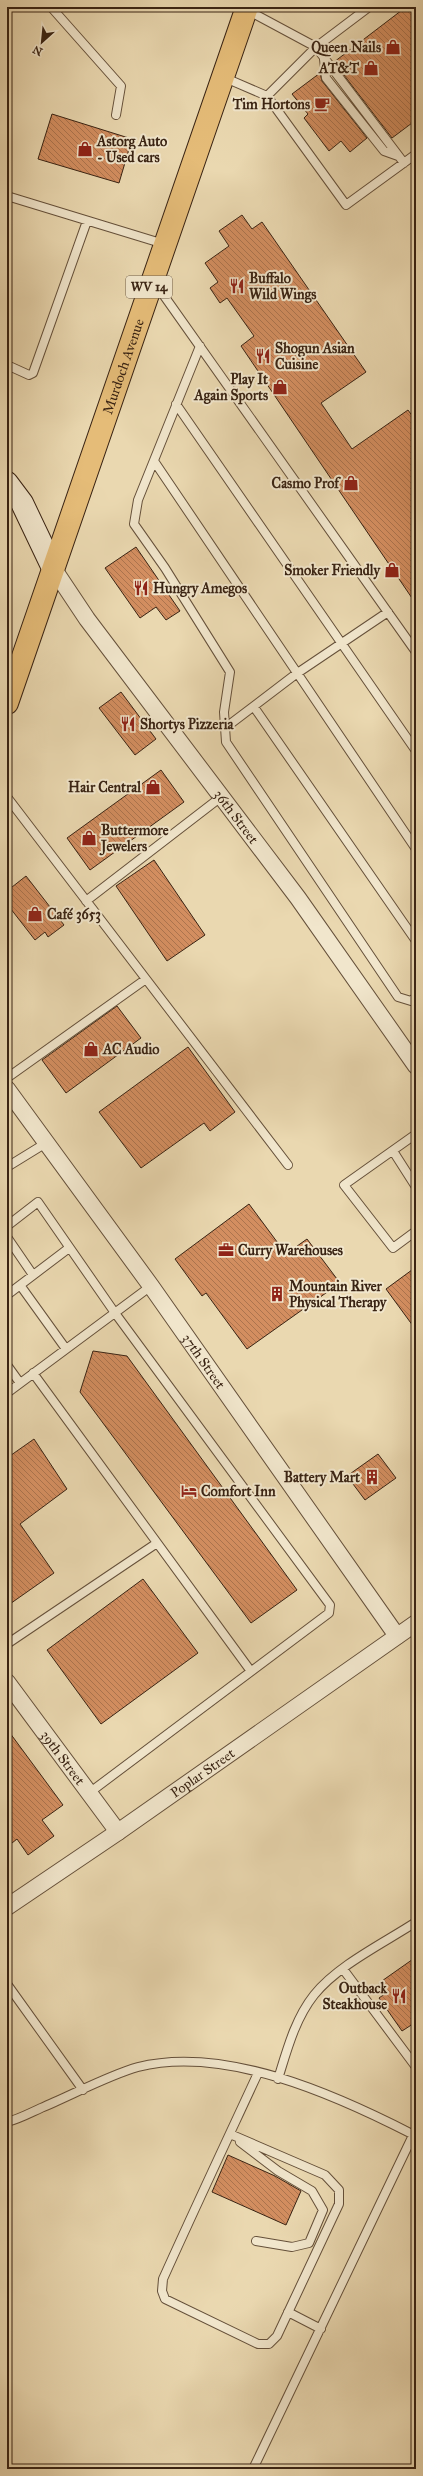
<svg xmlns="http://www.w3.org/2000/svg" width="423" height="2476" font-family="'IM FELL Great Primer',serif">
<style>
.building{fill:url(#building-back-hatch);stroke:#392313}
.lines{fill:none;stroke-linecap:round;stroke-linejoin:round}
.lane-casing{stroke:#65503a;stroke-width:10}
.street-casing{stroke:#65503a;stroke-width:18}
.secondary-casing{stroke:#392313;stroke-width:24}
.primary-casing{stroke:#392313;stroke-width:24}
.lane{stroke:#f1e6cc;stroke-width:8}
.street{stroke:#f1e6cc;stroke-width:16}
.secondary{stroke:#f1e6cc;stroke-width:22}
.primary{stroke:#e5bc78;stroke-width:22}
.labels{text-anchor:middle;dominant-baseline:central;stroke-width:4;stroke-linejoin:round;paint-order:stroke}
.shield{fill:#f1e6cc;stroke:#705e4a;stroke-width:1}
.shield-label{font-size:13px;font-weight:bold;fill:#392313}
.poi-label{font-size:14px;font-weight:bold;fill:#392313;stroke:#f1e6cc;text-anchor:start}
.street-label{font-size:14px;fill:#392313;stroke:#f1e6cc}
</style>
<defs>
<pattern id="building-back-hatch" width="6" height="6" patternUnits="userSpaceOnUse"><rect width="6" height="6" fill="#d38e60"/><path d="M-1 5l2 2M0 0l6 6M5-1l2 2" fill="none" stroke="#ac744e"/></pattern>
</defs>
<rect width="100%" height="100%" fill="#ead8b0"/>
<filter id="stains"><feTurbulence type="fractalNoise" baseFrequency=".005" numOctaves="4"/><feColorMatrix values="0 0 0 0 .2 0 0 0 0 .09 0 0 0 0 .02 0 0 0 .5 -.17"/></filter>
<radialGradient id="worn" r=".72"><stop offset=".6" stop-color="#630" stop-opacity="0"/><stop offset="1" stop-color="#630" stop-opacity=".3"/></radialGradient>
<path class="building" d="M406,7H416V120L392,138L334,62Z
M320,73L322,81L367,138L350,152L341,141L329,151L304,118L308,114L292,94Z
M52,114L132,139L119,183L38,159Z
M242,215L252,229L262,222L366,372L321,403L352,449L408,410L416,421V604L241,346L254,336L227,298L220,303L210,288L218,282L205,263L229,246L219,231Z
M136,547L180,611L166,620L156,607L140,618L105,568Z
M121,692L156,739L135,755L99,708Z
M161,770L184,802L90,870L67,838Z
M154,860L205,935L167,961L116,886Z
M26,876L64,925L48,937L45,932L35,940L7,904V891Z
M117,1006L141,1038L66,1093L42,1060Z
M188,1047L235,1112L210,1131L204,1123L141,1168L99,1112Z
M249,1204L286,1254L307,1239L340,1283L247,1349L206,1293L202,1296L175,1259Z
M416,1267V1330L386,1289Z
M93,1351L127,1356L297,1590L251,1623L80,1392Z
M34,1439L67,1489L20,1524L54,1573L7,1606V1458Z
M378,1454L396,1478L365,1500L347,1476Z
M143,1579L198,1653L101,1724L47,1650Z
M7,1729L63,1805L42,1820L54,1836L28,1855L17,1839L7,1847Z
M416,1957V2022L402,2031L379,1998L386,1993L379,1983Z
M228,2155L275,2176L301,2191L286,2225L212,2192Z"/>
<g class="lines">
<defs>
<path id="lane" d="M51,7L121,86L116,115
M247,10L316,47L404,163
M324,59L326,78L384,151L398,156
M223,77L267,96L346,205L416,154
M267,96L316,47L369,7
M7,196L164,244
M155,283L416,652
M200,346L138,500L134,524L165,568L230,672L224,712L226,742L398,997L411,1001L416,997
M7,365L29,375L33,373L87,221
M176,404L416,751
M154,461L416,849
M254,707L416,941
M225,728L296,674L388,612
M7,797L288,1165
M86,901L221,797
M7,1078L146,979
M416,1134L344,1185L393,1248L416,1231
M393,1151L416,1187
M7,1167L46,1143
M7,1226L38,1202L115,1313L330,1605L329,1613L89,1793
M7,1237L33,1275
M20,1285L66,1349
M7,1295L69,1248
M7,1365L20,1383
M33,1373L250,1670
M7,1393L151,1286
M7,1644L157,1543
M343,1969L416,2067
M7,1984L83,2090
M278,2079C287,2050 295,2019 314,1995C338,1965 384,1943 416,1922
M7,2122C19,2119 30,2113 41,2108C70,2096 109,2075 138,2067C225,2045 336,2095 412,2134
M230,2134L325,2175L339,2190V2204L277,2336L269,2344H258L165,2299L162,2291L163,2279C194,2210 226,2142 258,2073
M240,2142L278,2171L312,2191L323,2210L309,2243L292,2247L256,2241
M288,2312L321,2329
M253,2469L416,2129"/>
<g id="street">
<path id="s1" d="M53,568L87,619L298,898L416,1066"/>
<path id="s2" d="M7,1089L151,1286L397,1636"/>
<path id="s3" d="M7,1682L118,1832"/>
<path id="s4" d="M7,1907L118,1832L416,1623"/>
</g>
<path id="secondary" d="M7,483L22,503L53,568"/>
<g id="primary">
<path id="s5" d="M7,703L247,7"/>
</g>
</defs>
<use href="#lane" class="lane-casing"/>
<use href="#street" class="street-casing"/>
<use href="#secondary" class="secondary-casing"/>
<use href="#primary" class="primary-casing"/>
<use href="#lane" class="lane"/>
<use href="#street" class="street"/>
<use href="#secondary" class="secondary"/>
<use href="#primary" class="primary"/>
</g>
<defs>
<symbol id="shop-bare" viewBox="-9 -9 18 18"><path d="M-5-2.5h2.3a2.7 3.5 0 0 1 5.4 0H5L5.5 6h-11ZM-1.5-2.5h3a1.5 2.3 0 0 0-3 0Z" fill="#8f2418" stroke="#f1e6cc" stroke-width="2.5" paint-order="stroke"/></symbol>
<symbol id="cafe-bare" viewBox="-9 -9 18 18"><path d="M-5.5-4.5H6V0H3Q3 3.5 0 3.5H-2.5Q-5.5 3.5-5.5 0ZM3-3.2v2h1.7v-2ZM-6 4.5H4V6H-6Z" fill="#8f2418" stroke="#f1e6cc" stroke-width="2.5" paint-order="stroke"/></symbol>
<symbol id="restaurant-bare" viewBox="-9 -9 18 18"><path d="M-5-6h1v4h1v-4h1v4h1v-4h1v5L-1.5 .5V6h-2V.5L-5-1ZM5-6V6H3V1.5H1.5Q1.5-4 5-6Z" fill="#8f2418" stroke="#f1e6cc" stroke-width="2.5" paint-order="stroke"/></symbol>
<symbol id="office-bare" viewBox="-9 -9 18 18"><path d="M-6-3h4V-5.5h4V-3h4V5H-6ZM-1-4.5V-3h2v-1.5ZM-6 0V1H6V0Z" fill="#8f2418" stroke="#f1e6cc" stroke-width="2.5" paint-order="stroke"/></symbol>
<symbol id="building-bare" viewBox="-9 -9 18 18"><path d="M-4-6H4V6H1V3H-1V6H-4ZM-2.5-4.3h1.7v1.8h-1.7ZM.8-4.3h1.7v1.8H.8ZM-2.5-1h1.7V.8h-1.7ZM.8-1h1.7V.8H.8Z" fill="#8f2418" stroke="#f1e6cc" stroke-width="2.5" paint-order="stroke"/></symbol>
<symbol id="hotel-bare" viewBox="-9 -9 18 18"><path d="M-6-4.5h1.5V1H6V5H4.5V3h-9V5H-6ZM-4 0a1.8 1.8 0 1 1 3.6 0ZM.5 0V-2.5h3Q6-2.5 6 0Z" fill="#8f2418" stroke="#f1e6cc" stroke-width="2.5" paint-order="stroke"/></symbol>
</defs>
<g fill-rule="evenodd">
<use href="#shop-bare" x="382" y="36" width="22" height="22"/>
<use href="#shop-bare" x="360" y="57" width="22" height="22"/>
<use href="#cafe-bare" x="311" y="93" width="22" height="22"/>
<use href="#shop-bare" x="74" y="138" width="22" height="22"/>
<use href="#restaurant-bare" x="226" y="275" width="22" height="22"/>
<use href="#restaurant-bare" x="252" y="345" width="22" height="22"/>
<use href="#shop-bare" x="269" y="376" width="22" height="22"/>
<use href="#shop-bare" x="340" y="472" width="22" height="22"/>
<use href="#shop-bare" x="381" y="559" width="22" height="22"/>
<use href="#restaurant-bare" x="130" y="577" width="22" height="22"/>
<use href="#restaurant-bare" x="117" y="713" width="22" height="22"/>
<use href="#shop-bare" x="142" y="776" width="22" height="22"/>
<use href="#shop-bare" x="78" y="827" width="22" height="22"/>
<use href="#shop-bare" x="24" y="903" width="22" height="22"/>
<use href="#shop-bare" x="80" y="1038" width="22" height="22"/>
<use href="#office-bare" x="215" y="1239" width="22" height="22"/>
<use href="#building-bare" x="266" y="1283" width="22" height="22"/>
<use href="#building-bare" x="361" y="1466" width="22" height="22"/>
<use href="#hotel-bare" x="178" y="1480" width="22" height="22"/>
<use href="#restaurant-bare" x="388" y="1985" width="22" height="22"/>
</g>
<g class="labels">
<rect class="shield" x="126" y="276" width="46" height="22" rx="3"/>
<g class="shield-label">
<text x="149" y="287">WV 14</text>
</g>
<g class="poi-label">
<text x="381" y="47" text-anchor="end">Queen Nails</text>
<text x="359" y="68" text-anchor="end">AT&amp;T</text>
<text x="310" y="104" text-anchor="end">Tim Hortons</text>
<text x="97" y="141">Astorg Auto<tspan x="97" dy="16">- Used cars</tspan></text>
<text x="249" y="278">Buffalo<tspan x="249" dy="16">Wild Wings</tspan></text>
<text x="275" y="348">Shogun Asian<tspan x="275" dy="16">Cuisine</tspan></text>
<text x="268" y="379" text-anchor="end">Play It<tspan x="268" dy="16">Again Sports</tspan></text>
<text x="339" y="483" text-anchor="end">Casmo Prof</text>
<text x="380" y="570" text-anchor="end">Smoker Friendly</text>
<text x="153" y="588">Hungry Amegos</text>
<text x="140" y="724">Shortys Pizzeria</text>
<text x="141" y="787" text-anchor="end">Hair Central</text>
<text x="101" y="830">Buttermore<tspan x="101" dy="16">Jewelers</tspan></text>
<text x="47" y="914">Café 3653</text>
<text x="103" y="1049">AC Audio</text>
<text x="238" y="1250">Curry Warehouses</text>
<text x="289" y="1286">Mountain River<tspan x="289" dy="16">Physical Therapy</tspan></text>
<text x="360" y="1477" text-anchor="end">Battery Mart</text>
<text x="201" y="1491">Comfort Inn</text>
<text x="387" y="1988" text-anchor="end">Outback<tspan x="387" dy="16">Steakhouse</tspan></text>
</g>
<g class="street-label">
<text stroke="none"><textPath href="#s5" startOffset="356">Murdoch Avenue</textPath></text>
<text stroke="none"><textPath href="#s1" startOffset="309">36th Street</textPath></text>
<text stroke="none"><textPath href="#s2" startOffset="336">37th Street</textPath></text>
<text stroke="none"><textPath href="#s3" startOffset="94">39th Street</textPath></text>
<text stroke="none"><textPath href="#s4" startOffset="237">Poplar Street</textPath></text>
</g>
</g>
<rect width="423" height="2476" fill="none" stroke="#ead8b0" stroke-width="24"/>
<rect x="8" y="8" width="407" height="2460" fill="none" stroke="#392313" stroke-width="2"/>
<rect x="12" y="12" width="399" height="2452" fill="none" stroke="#392313"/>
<g transform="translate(42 42) rotate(207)" stroke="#f1e6cc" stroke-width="3" paint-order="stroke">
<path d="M0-3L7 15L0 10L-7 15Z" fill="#392313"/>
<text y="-6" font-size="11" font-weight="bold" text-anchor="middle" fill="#392313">N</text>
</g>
<rect width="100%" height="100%" filter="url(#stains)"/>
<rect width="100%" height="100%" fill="url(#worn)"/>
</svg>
